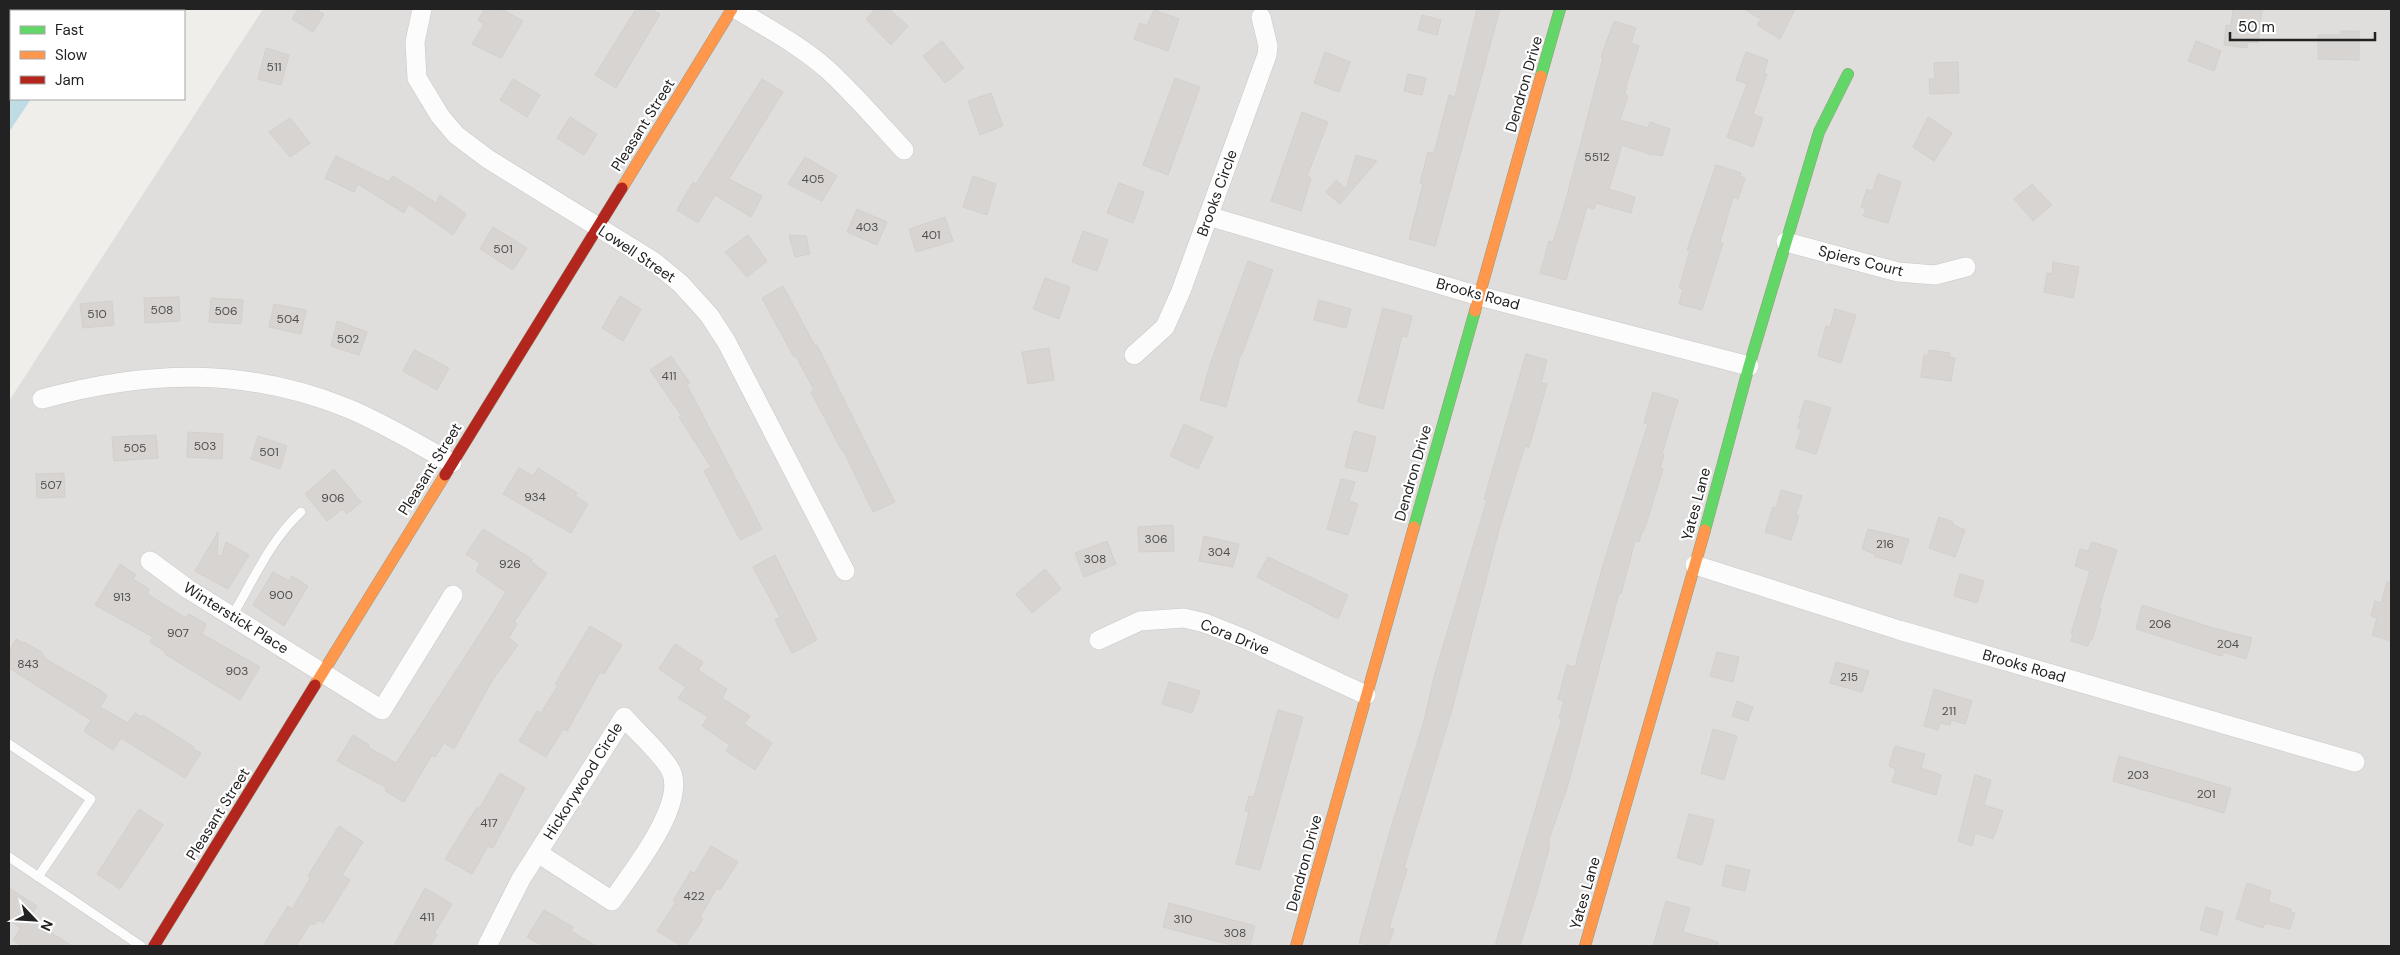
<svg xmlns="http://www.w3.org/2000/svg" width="2400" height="955" font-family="'DM Sans',sans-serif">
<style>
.residential{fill:#dfdedc}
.water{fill:#bfdbe3}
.building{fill:#d7d4d2;stroke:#d3d0cc}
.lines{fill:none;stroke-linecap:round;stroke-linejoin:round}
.lane-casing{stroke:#c9c8c7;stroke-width:10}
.street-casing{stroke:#c9c8c7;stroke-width:20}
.fast-casing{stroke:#999a82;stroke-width:12}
.slow-casing{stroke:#999a82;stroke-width:12}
.jam-casing{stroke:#999a82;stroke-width:12}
.lane{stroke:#fdfcfc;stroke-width:9}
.street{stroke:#fdfcfc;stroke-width:19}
.fast{stroke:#63d668;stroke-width:11}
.slow{stroke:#ff974d;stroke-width:11}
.jam{stroke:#b3261e;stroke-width:11}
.labels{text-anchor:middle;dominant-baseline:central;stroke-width:4.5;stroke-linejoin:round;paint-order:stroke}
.number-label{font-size:12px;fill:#4f4e4e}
.street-label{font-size:15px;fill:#222;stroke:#fff}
</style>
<rect width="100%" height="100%" fill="#f0eeeb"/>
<path class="residential" d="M263,9H2391V946H9V401Z"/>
<path class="water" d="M9,9H90L88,11H11V99H31L9,132Z"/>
<path class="building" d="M298,9H315L324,14L313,32L292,19Z
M485,9H502L523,21L501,58L472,44L484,24L478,20Z
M636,9H650L660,14L616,88L595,75Z
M875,9H889L908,26L891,45L866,19Z
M1477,9H1500L1435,246L1409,239L1423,184L1420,183L1428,152L1434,153L1449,95L1455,97Z
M1744,9H1795L1780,39L1757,25L1761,19Z
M2233,9L2262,10L2258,43L2248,42L2247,48L2224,45L2226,25L2231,26Z
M1154,10L1179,19L1168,51L1134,39L1140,23L1147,26Z
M1422,15L1441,20L1437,35L1418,30Z
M1614,21L1636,28L1631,43L1639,46L1626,86L1625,95L1628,96L1620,120L1648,128L1650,122L1670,129L1662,156L1653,154L1652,155L1622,145L1609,189L1635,197L1631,213L1596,203L1594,209L1587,207L1566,280L1540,273L1549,241L1553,242L1564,207L1603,58L1601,57Z
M2341,31H2359V60L2318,59V35H2341Z
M942,41L964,68L945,83L923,56Z
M2196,41L2221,51L2214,71L2188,61Z
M266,48L289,55L281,85L258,79Z
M1325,52L1350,62L1339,92L1314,83Z
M1746,52L1768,60L1764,73L1767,74L1753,114L1763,118L1753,147L1727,137L1747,84L1736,80Z
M1958,62L1959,93L1930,94L1929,79H1935L1934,63Z
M1408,74L1426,78L1422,95L1404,91Z
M1175,78L1200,87L1168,175L1143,165Z
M513,79L540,95L527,117L500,100Z
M762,79L783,92L729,179L762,196L751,217L715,195L698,223L677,210L693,182L696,184Z
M991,93L1003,126L980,135L968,101Z
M1302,112L1328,122L1307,176L1311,178L1301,211L1271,201Z
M570,117L597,134L584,155L557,138Z
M1928,117L1952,133L1934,161L1913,147Z
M290,118L310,143L290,157L269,132Z
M1356,155L1377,161L1340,204L1326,192L1336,180L1346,189Z
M336,156L389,182L393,176L436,203L440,195L466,214L453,235L409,204L404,213L358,184L354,192L325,178Z
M805,157L837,176L822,201L788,184Z
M1716,165L1741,173L1740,176L1745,178L1738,199L1733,197L1720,242L1723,243L1702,310L1679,304L1683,289L1679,288L1690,250H1687Z
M1878,174L1901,182L1888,223L1863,216L1866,209L1861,207L1867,189L1871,191L1874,187Z
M973,176L996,184L987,215L963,207Z
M1119,183L1144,192L1133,223L1107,213Z
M2032,184L2052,205L2033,221L2014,199Z
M857,209L887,222L877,245L847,232Z
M945,217L953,241L916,252L909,229Z
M493,227L527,248L513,270L480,249Z
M1083,231L1108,240L1097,271L1072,262Z
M748,235L767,261L747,277L725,252Z
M789,235L806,236L810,254L795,257Z
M1248,261L1273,270L1242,354L1241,353L1226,407L1200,400L1211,362Z
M2053,262L2079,267L2073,298L2044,292L2047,273L2052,274Z
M1045,278L1070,287L1059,319L1033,309Z
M783,286L815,346L817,345L895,502L873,512L843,450L842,451L811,392L814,390L796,356L794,357L762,298Z
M620,296L641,309L623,341L602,328Z
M179,297L180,321L145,323L144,298Z
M211,298L243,300L241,324L209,322Z
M1319,300L1351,309L1346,328L1314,320Z
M112,301L114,325L83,328L80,304Z
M274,304L306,310L301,334L269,327Z
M1383,308L1412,316L1407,337L1402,336L1383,409L1358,402Z
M1835,309L1856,315L1841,363L1818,356L1826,326L1830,327Z
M337,321L367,332L359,355L331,346Z
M1049,348L1054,380L1028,384L1022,352Z
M414,350L449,368L437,390L403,371Z
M1929,350L1950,353L1949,357L1955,358L1951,381L1921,377L1924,355H1928Z
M1526,354L1547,360L1541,383L1547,384L1529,447L1525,446L1500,526L1451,713L1404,868L1407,869L1389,928L1394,929L1388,946H1371L1359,943L1390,831L1424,721L1435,673L1487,500L1484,499Z
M671,356L690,383L687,385L762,529L740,540L704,471L711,467L679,417L681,415L650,370Z
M1653,392L1678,400L1662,454L1664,455L1660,468L1663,469L1644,531H1642L1639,542L1635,541L1621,594L1619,593L1568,785L1549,839V849L1536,895L1520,946H1495L1562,719L1559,718L1564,701L1558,699L1567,665L1575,667L1603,565L1648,424L1644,423Z
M1805,400L1831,408L1816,454L1796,448L1801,430L1797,428L1801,418H1799Z
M1184,424L1213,437L1198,469L1170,456Z
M1354,431L1376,437L1367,472L1345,467Z
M188,432L223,434L222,459L187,457Z
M156,435L158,458L114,461L112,437Z
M258,436L287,446L280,469L251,459Z
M519,468L533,476L538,468L577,493L575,496L588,504L571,533L503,494Z
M334,469L361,502L347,514L342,509L327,521L305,494Z
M64,473L65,497L37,498L36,474Z
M1341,479L1355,482L1349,501L1358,504L1348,535L1327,529Z
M1781,490L1802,496L1796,515L1799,516L1791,540L1765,532L1773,507L1776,508Z
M1939,517L1953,522L1952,524L1965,530L1955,557L1929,548Z
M1173,525L1174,551L1139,552L1138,527Z
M483,529L532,559L531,562L547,573L514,622L517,624L509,638L518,645L493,679L454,749L444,743L435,757L432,755L404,802L385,791L387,788L337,761L353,735L369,745L368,747L396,763L485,626L506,592L476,571L480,563L466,554Z
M1868,529L1909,539L1901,564L1874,556L1875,554L1862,549Z
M218,532L217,555L222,556L226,542L249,555L228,589L195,571Z
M1204,536L1239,544L1233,567L1199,561Z
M1107,541L1116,564L1084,577L1075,553Z
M2092,542L2117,550L2099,608L2101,609L2092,640H2090L2088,646L2071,641L2073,635L2071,634L2090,571L2075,566L2080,549L2088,551Z
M775,555L817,640L792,653L775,620L780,617L753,567Z
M1268,557L1348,595L1338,619L1257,577Z
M120,564L136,575L133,579L149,589L147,594L186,618L189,614L206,624L202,634L260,667L240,700L165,654L166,652L150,642L153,637L95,605Z
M1045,569L1061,589L1032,613L1016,594Z
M273,572L289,581L292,576L308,586L284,626L253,605Z
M1960,574L1984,581L1977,603L1954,596Z
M2387,582L2391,583V641L2372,635L2377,618L2371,616L2375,601L2381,603Z
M2142,605L2210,627L2252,638L2246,659L2223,652L2222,656L2136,629Z
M590,626L622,645L604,674L600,672L567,731L563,729L546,757L519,741L537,711L541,713L558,685L555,684Z
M16,639L23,643L24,642L43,653L42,655L49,661L100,690L107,696L100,707L128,723L135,713L141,717L143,715L194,747L193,749L201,753L185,778L121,738L113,750L84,731L91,720L9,668V652Z
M675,644L703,662L698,670L727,689L722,698L750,716L744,724L772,743L755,770L726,751L730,745L702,726L708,717L678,698L686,687L659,669Z
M1717,652L1739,657L1733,682L1710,676Z
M1836,662L1869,671L1862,692L1830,683Z
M1169,682L1200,691L1192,713L1162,704Z
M1934,689L1972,701L1965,724L1951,720L1950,725L1940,723L1938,730L1924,726Z
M1737,701L1753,707L1748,721L1732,716Z
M1278,710L1303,717L1260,870L1236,864L1249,812L1245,811L1249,796L1254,797Z
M1713,729L1737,736L1724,780L1701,773Z
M1895,746L1925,754L1921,768L1941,775L1936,795L1892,782L1896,769L1889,766Z
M2119,756L2231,788L2224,813L2113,781Z
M500,773L525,788L493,848L488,846L472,874L445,859L477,807L479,809Z
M1975,775L1991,780L1984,805L2003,811L1993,839L1975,833L1972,846L1958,841Z
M139,809L163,825L120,889L97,874Z
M1689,814L1714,820L1702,865L1677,858Z
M339,826L363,842L342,875L350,880L323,923L318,920L314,925L311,923L296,946H263L288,906L292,909L311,877L308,876Z
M711,846L738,862L720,890L717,888L700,917L703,919L685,946H682L657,931L676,902L673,901L691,871L694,874Z
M1726,865L1750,870L1745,891L1722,886Z
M2247,883L2271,891L2268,902L2291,909L2290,912L2295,913L2290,929L2265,923L2263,928L2236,919Z
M9,888L37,906L29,918L72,946H22L13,940L21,928L9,920Z
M425,888L452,904L434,934L437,935L430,946H394Z
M1666,901L1690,908L1683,932L1718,942L1717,946H1653Z
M1169,903L1255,926L1250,946H1235L1163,927Z
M2206,907L2223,912L2217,935L2200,930Z
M544,910L573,927L571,931L596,946H543L527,937Z"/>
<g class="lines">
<defs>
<path id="lane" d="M232,616C253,581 271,539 301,512
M9,744L91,799L38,877
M9,857L141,946"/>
<path id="street" d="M422,9L415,42L417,78L440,116L456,135L488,159L653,261L681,284L709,315L726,341L845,571
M736,9C767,28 800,45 828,70C855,95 879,123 904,150
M1208,216L1479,296L1749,366
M1786,242L1898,272L1935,275L1966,267
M1134,355L1165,327L1181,291L1267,55L1268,46L1261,17
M42,399C147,370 245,367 347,408C384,423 417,444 452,463
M150,561L188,589L382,710L453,595
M1695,565L1899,630L2355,762
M1099,640L1140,621L1184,618L1205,623L1245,639L1366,695
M487,946L521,879L624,717C636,731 661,753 670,769C689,802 631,873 612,901L538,853"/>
<path id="fast" d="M1541,76L1560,9
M1414,527L1475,311
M1705,530L1749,366L1819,132L1848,74"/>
<path id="slow" d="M622,188L732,9
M1475,311L1541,76
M315,685L445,475
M1296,946L1414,527
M1585,946L1705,530"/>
<path id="jam" d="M445,475L622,188
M154,946L315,685"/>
</defs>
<use href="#lane" class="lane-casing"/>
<use href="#street" class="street-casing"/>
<use href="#fast" class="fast-casing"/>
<use href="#slow" class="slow-casing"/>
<use href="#jam" class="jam-casing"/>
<use href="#lane" class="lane"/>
<use href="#street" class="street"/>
<use href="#fast" class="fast"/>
<use href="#slow" class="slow"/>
<use href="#jam" class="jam"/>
</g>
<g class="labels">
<g class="number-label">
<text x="274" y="67">511</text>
<text x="1597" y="157">5512</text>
<text x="813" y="179">405</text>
<text x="867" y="227">403</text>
<text x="931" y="235">401</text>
<text x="503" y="249">501</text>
<text x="162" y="310">508</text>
<text x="226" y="311">506</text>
<text x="97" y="314">510</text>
<text x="288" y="319">504</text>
<text x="348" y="339">502</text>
<text x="669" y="376">411</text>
<text x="205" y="446">503</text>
<text x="135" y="448">505</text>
<text x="269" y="452">501</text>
<text x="51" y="485">507</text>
<text x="535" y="497">934</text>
<text x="333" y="498">906</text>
<text x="1156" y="539">306</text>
<text x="1885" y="544">216</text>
<text x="1219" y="552">304</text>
<text x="1095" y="559">308</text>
<text x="510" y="564">926</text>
<text x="281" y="595">900</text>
<text x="122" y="597">913</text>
<text x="2160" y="624">206</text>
<text x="178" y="633">907</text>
<text x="2228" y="644">204</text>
<text x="28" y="664">843</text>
<text x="237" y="671">903</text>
<text x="1849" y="677">215</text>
<text x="1949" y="711">211</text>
<text x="2138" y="775">203</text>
<text x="2206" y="794">201</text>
<text x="489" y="823">417</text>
<text x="694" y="896">422</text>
<text x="427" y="917">411</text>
<text x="1183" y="919">310</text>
<text x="1235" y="933">308</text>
</g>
<g class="street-label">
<text transform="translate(1524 84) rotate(-74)">Dendron Drive</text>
<text transform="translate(643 125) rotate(-58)">Pleasant Street</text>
<text transform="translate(1217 193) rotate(-70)">Brooks Circle</text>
<text transform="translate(637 254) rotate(34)">Lowell Street</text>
<text transform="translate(1861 261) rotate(14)">Spiers Court</text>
<text transform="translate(1478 294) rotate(15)">Brooks Road</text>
<text transform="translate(430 469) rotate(-58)">Pleasant Street</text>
<text transform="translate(1413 473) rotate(-74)">Dendron Drive</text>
<text transform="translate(1696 504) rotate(-75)">Yates Lane</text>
<text transform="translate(236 618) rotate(32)">Winterstick Place</text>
<text transform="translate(1235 637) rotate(22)">Cora Drive</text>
<text transform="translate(2024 666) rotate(16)">Brooks Road</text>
<text transform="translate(583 781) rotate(-58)">Hickorywood Circle</text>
<text transform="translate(218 814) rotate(-58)">Pleasant Street</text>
<text transform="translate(1304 863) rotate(-75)">Dendron Drive</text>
<text transform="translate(1585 893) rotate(-74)">Yates Lane</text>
</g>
</g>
<rect width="2400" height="955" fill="none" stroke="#222222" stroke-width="20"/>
<rect x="10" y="10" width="175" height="90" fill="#ffffff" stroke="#a7a7a7"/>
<rect x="20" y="26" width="25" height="8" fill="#63d668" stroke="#a7a7a7"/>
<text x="55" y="35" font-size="15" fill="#222222">Fast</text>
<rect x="20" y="51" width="25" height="8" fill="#ff974d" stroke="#a7a7a7"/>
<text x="55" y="60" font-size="15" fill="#222222">Slow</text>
<rect x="20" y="76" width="25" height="8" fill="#b3261e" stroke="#a7a7a7"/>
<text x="55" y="85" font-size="15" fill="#222222">Jam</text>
<g transform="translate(35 920) rotate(115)" stroke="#ffffff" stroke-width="4" paint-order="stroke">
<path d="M0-4L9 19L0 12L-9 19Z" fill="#222222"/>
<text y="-8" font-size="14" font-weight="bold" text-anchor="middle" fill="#222222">N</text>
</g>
<path d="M2230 32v8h145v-8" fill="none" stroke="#222222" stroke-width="2.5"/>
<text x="2238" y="32" font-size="15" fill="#222222" stroke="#ffffff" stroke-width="4" paint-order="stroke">50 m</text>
</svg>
